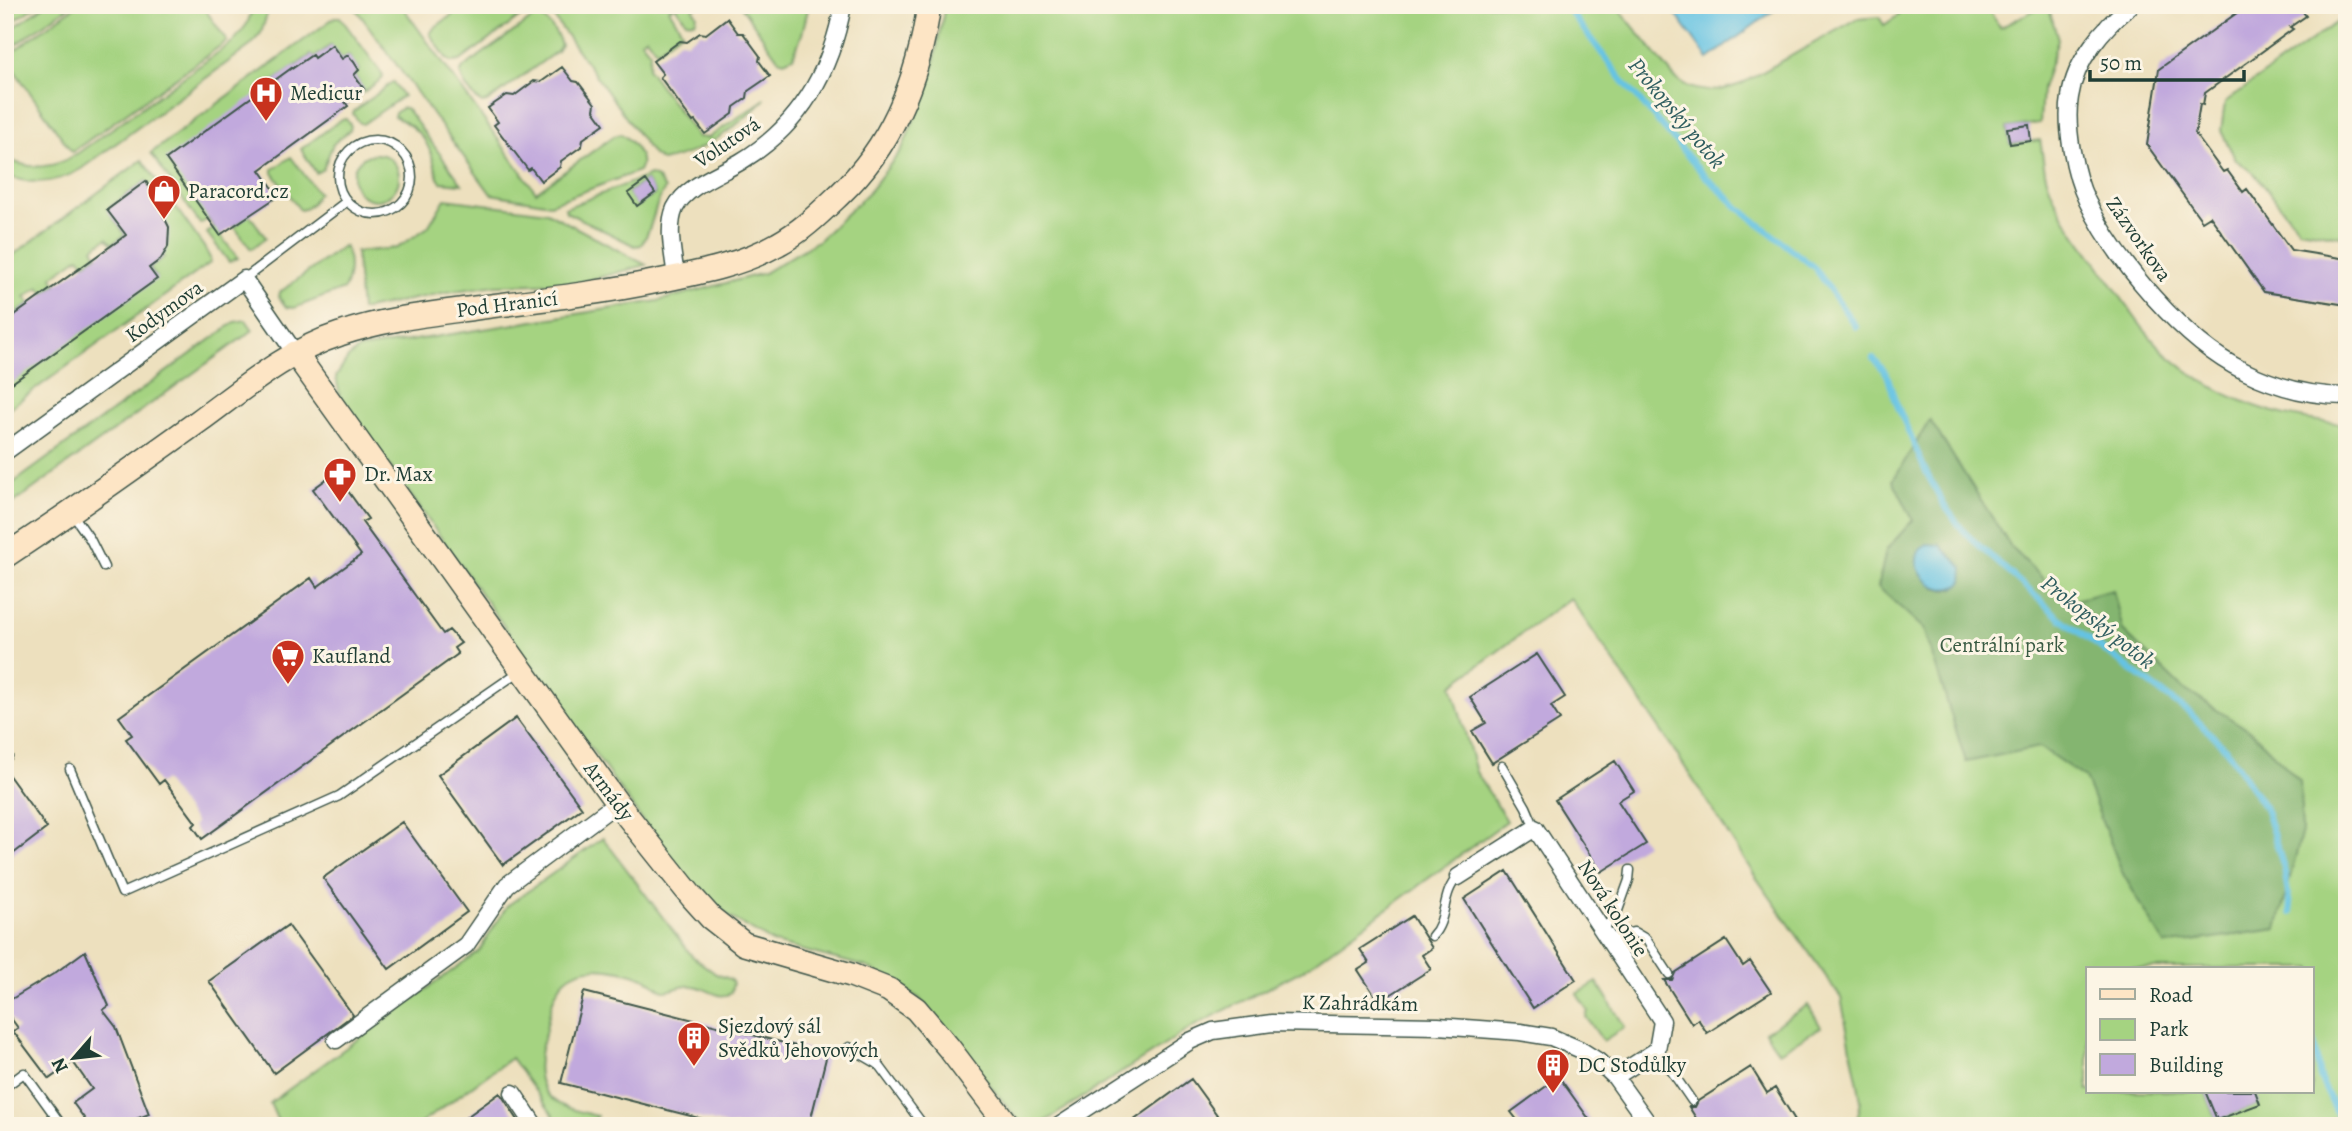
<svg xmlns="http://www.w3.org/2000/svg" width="2352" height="1131" font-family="Alegreya,serif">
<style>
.green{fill:#a5d381;stroke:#62885a;stroke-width:2;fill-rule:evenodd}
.forest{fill:#84b56f;stroke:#527952;stroke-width:2;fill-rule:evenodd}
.water{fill:#65c3e3;stroke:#42808c;stroke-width:2}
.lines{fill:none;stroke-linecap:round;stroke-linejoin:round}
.stream{stroke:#65c3e3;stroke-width:6}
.building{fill:#c1a9dd}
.lane-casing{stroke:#3e5549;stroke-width:11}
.street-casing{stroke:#3e5549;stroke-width:19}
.secondary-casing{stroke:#3e5549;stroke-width:26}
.lane{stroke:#fff;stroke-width:8}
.street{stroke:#fff;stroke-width:16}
.secondary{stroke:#fde5c5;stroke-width:23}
.labels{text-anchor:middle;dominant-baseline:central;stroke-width:6;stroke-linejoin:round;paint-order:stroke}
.poi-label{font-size:21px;fill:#1f3d34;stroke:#fcf5e5;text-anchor:start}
.street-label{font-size:21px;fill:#1f3d34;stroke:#fcf5e5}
.park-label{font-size:21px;fill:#3a5b43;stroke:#fcf5e5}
.water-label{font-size:23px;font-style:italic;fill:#305e60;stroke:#fcf5e5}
</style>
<rect width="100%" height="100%" fill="#fcf5e5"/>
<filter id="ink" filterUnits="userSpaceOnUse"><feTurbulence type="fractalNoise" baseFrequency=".0143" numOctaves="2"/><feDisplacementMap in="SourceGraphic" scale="14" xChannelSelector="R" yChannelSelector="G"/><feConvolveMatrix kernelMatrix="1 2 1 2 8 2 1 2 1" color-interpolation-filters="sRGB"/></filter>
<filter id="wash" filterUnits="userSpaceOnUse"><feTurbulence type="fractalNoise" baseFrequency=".00686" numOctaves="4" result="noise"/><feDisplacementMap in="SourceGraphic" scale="28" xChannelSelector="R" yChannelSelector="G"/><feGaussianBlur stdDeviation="1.57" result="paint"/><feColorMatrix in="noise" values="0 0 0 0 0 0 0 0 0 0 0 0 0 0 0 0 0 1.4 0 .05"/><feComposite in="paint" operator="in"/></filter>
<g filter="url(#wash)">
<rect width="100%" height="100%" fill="#ede0be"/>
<path class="green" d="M5,5H37L5,27Z
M45,5H71L5,52V34Z
M77,5H202L227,41L72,152L5,57Z
M254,5H270L261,33L250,46L81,169C56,184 32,186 5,175V158C31,171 54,169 78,153L234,41L247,24Z
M353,5H401L536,192L614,136L621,134C632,141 647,158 639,171L550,204L491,194Z
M466,5H531L528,11L460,61L452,62L447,59L430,34L434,28Z
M545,5H699L693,9L697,15L695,22L686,21L675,6L669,9L682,31L658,50L655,49L646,37L641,41L650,52L648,69L698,137L708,138L765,99C737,127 704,153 662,161L653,155Z
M740,5H809L802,34L793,57L784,61L778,59Z
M945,5H1616L1674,77C1694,95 1717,93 1741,84L1857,19L1879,17L1884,25L1899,15L1893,5H1986L2000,28L2044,5H2048L2058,39L2042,89L2040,123L2007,128L2010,144L2040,140C2043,154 2043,169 2048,182C2060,218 2085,247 2107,277C2126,304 2145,336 2170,357C2220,400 2282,420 2347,424V1126H1856L1861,1100L1841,998L1753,873L1672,747L1570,598L1452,685L1476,772L1507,821L1303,970L1194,1026L1038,1126H1023L919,998L867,967L774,943L730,917L682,876L340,396L336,377L348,358L359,349L658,301L764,273L819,240L868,193L902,149L931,79ZM2088,968H2312V1091H2255L2259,1104L2217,1120L2205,1091H2088Z
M540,16C549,22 558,34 561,45L557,51L487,102L482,103C472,97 463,84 460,73L464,67L533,18Z
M335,17H340L383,75L382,79L347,104L345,102L363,89L354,75L359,70L348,55L342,59L331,45L314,58L311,55L257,93L220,235L238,258L229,262L207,233L214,228L208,219L200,224L151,153Z
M2340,20L2347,29V237L2299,229L2253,172L2236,160L2221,131L2225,102Z
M393,82L403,96L363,124L360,123L353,114L354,111Z
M402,108H406L462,184L441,182L438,178C431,147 425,131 394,116L395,113Z
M342,119H346L351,126L350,130L333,144L323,169L316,173L301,149Z
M353 177a23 23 0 1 1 46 0a23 23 0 1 1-46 0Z
M291,157L318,193C314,201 309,209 300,210L273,173V169Z
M142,160L204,247L210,258V263L5,411V387L156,277L150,268L164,257L148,202L154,197L146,181L107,209L125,235L112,244L107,238L93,248L97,255L85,264L79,257L52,277L57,284L44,293L39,287L25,297L30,304L5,321V261Z
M650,175L657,178L665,189C652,207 654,228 641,245L635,246L566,212L565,208ZM646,180L655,194L638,206L628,193Z
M445,199L547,212L646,265L578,283L496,285L447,292L361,310L356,252L397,248L428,227Z
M249,214L266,238L251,249L233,225H237Z
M344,246C351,256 350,278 344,289L294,308L286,307L279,297L280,292Z
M246,320L253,330L5,509V489L235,322Z
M603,838L692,956L716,974L730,979L733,983L731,993C718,1001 707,987 693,986C682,984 674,991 664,991C657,988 653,982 647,979C618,968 572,957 556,993C550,1005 548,1021 545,1034C540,1053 533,1073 545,1091C556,1108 578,1111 597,1116L593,1126H561L511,1058L417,1126H280L270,1103L479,951L507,906Z
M1597,982L1625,1027L1603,1041L1586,1017L1588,1011L1577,994Z
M1808,1005L1821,1027L1779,1052L1765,1032Z"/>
<path class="forest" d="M1930,420L2011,547L2067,602L2113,590L2123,631L2182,688L2252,732L2300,781L2302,831L2277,929L2165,945L2123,874L2085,778L2040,747L1966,762L1924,629L1878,587L1886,550L1913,520L1893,480ZM1940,545L1963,568L1955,588L1946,590L1935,587Z"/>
<path class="water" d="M1669,5H1781L1708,59Z
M1927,544L1940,545L1963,568L1962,583C1935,604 1899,560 1927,544Z"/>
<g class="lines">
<path class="stream" d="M1565,5L1623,81L1704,175L1739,208L1815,268L1856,327
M1873,358L1887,374L1895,400L1925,470L1944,505L1965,533L2060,618L2191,714L2226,749L2265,808L2284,868L2291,913
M2312,1031L2320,1078L2343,1126"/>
</g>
<g id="blocks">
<path class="building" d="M2248,5H2298L2306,16L2290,27L2293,29L2205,93L2203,105L2200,104L2195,134L2223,172L2227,170L2243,192L2247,189L2291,250L2347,259V305L2264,292L2210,216L2202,221L2147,145L2159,69Z
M727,18L738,33H743L760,56L759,61L770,76L748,91L747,98L734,107L733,114L705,134L695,121L693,122L660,77L663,74L653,61L680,41L687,42L700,33L706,34Z
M332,45L342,59L348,55L354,62L359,70L354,75L364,89L345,102L348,106L260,170L277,194L273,197L274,199L220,235L166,159L293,67V68L312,55L314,58Z
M562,67L573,81L578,82L595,104L594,110L604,124L583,139L582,146L561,161L560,167L541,181L531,168L528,170L494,125L498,122L488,108L507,95L514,96L534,81L541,82Z
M2029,125L2031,141L2010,144L2007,128Z
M646,180L655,193L637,206L628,193Z
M146,181L169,227L168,247L161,259L149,268L157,279L5,388V322L126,235L107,210Z
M335,473L368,519L362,522L443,634L449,630L461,643L454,648L458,654L202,839L193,826L196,823L164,780L159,784L126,739L132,735L119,717L311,578L317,587L361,555L313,489Z
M1537,654L1565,697L1551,706L1560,720L1492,763L1472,731L1486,723L1470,697Z
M516,718L582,808L503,865L438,775Z
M1615,761L1634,791L1618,801L1646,844L1601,872L1555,800Z
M5,770L47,828L5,860Z
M402,822L467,912L389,969L323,878Z
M1507,871L1576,980L1533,1008L1464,899Z
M1412,916L1432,948L1422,955L1431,969L1379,1002L1358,970L1369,963L1360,949Z
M288,925L353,1015L274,1073L209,981Z
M1726,940L1743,966L1750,961L1771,992L1707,1033L1698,1019L1692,1024L1664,980H1672L1675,973Z
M85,951L109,1006L103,1010L116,1027L149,1114L118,1126H90L73,1103L92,1089L73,1062L49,1079L13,1031L18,1028L5,1010V1003L55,973Z
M584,992L827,1054L809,1126H730L561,1083Z
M1751,1067L1767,1093L1775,1088L1795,1120L1786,1126H1701L1689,1107H1695L1698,1101Z
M1559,1077L1594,1126H1522L1511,1112Z
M1191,1079L1217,1115L1215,1117L1221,1126H1126Z
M2205,1091H2255L2260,1104L2217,1120Z
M500,1093L522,1126H454Z"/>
</g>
</g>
<g filter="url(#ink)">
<use href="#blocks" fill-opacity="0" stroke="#3e5549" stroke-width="2"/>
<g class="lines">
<defs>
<path id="lane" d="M338 177a37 37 0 1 1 74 0a37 37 0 1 1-74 0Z
M244,279L347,201
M71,512L90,539L104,567
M5,750L8,756
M1502,766L1526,807L1535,828
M70,769L122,893L339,796L520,671
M1601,928L1615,919L1629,880L1630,870
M1432,936C1448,920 1441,893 1458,877
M1610,942L1619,935L1634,932L1646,939L1669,974
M849,1047L878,1064L924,1126
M1657,1050L1692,1101
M5,1087L24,1073L58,1120"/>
<path id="street" d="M2131,5C2104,27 2075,60 2070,97C2065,126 2074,174 2087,201C2116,261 2184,342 2244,371C2276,387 2311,396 2347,396
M676,278C674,256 666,229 675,208C686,186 720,174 740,162C799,127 831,71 843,5
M5,452L244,279L295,353
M1458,877L1535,828L1662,1021L1657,1050L1615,1077
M336,1040L466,945L507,885L617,803
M513,1093L535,1126
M1059,1126L1190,1041L1213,1031L1272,1023L1438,1026L1520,1032L1551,1037L1579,1049L1598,1061L1615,1077L1650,1126"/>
<path id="secondary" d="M295,353L617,803L692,897L711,918L744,944L851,975L889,990L916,1009L949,1048L1008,1126
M5,556C71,513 135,467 199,421C243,389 287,351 340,334C383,319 431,314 475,308C538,300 601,293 663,280C703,272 743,264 778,244C802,231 821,212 840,194C894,143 919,77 929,5"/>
</defs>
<use href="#lane" class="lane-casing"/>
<use href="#street" class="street-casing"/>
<use href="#secondary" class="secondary-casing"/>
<use href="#lane" class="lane"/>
<use href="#street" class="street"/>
<use href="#secondary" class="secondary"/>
</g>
</g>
<defs>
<symbol id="hospital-pin" viewBox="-11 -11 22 30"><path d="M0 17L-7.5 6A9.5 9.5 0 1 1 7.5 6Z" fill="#c8321e" stroke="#fcf5e5"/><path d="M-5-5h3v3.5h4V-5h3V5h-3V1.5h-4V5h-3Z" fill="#fff"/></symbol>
<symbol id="shop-pin" viewBox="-11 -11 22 30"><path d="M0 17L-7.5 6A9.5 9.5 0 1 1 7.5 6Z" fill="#c8321e" stroke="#fcf5e5"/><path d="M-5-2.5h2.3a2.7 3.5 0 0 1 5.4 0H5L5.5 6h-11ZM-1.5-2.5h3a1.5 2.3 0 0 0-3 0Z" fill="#fff"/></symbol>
<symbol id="pharmacy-pin" viewBox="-11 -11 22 30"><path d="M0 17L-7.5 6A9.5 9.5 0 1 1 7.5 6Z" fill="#c8321e" stroke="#fcf5e5"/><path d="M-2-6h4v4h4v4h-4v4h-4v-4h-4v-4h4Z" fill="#fff"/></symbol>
<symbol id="supermarket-pin" viewBox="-11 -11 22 30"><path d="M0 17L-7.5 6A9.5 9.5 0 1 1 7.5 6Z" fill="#c8321e" stroke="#fcf5e5"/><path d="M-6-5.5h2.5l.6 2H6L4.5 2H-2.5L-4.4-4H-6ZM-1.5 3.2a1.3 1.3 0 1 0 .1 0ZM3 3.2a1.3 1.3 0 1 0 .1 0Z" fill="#fff"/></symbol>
<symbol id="building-pin" viewBox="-11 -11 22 30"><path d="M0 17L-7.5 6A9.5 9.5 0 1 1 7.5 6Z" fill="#c8321e" stroke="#fcf5e5"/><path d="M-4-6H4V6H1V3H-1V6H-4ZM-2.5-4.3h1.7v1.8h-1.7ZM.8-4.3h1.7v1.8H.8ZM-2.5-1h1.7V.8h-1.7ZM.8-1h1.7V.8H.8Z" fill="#fff"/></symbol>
</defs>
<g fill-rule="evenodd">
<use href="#hospital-pin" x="247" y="74" width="38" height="52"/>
<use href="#shop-pin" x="145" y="172" width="38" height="52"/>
<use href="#pharmacy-pin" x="321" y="455" width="38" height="52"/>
<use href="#supermarket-pin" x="269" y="637" width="38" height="52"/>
<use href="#building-pin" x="675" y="1019" width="38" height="52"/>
<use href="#building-pin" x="1534" y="1046" width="38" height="52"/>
</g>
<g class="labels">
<g class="poi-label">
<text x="290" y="93">Medicur</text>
<text x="188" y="191">Paracord.cz</text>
<text x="364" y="474">Dr. Max</text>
<text x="312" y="656">Kaufland</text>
<text x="718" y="1026">Sjezdový sál<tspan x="718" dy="24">Svědků Jehovových</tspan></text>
<text x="1578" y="1065">DC Stodůlky</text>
</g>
<g class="street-label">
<text transform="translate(727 142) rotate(-34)">Volutová</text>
<text transform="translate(2139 239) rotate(55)">Zázvorkova</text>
<text transform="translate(507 304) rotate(-7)">Pod Hranicí</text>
<text transform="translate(164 311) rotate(-36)">Kodymova</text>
<text transform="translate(609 791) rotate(53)">Armády</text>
<text transform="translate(1613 908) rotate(57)">Nová kolonie</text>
<text transform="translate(1360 1003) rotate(1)">K Zahrádkám</text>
</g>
<g class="park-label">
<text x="2002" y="645">Centrální park</text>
</g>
<g class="water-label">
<text transform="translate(1677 113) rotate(50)">Prokopský potok</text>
<text transform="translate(2098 622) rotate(38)">Prokopský potok</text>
</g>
</g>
<rect width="2352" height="1131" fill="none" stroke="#fcf5e5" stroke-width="28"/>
<rect x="2086" y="967" width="228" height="126" fill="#fcf5e5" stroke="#a4ab9e" stroke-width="2"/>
<rect x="2100" y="989" width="35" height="10" fill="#fde5c5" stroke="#a4ab9e" stroke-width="2"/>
<text x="2149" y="1002" font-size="21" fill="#1f3d34">Road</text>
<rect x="2100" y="1019" width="35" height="21" fill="#a5d381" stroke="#a4ab9e" stroke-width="2"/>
<text x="2149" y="1036" font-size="21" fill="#1f3d34">Park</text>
<rect x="2100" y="1054" width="35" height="21" fill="#c1a9dd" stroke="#a4ab9e" stroke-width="2"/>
<text x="2149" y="1072" font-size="21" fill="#1f3d34">Building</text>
<g transform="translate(74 1058) rotate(242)" stroke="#fcf5e5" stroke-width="5" paint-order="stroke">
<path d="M0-5L12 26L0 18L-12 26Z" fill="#1f3d34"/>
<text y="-10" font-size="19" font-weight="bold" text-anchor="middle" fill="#1f3d34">N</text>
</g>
<path d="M2090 70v10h154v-10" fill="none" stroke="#1f3d34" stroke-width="3.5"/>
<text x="2100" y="70" font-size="21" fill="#1f3d34" stroke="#fcf5e5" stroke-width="5" paint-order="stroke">50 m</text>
</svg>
